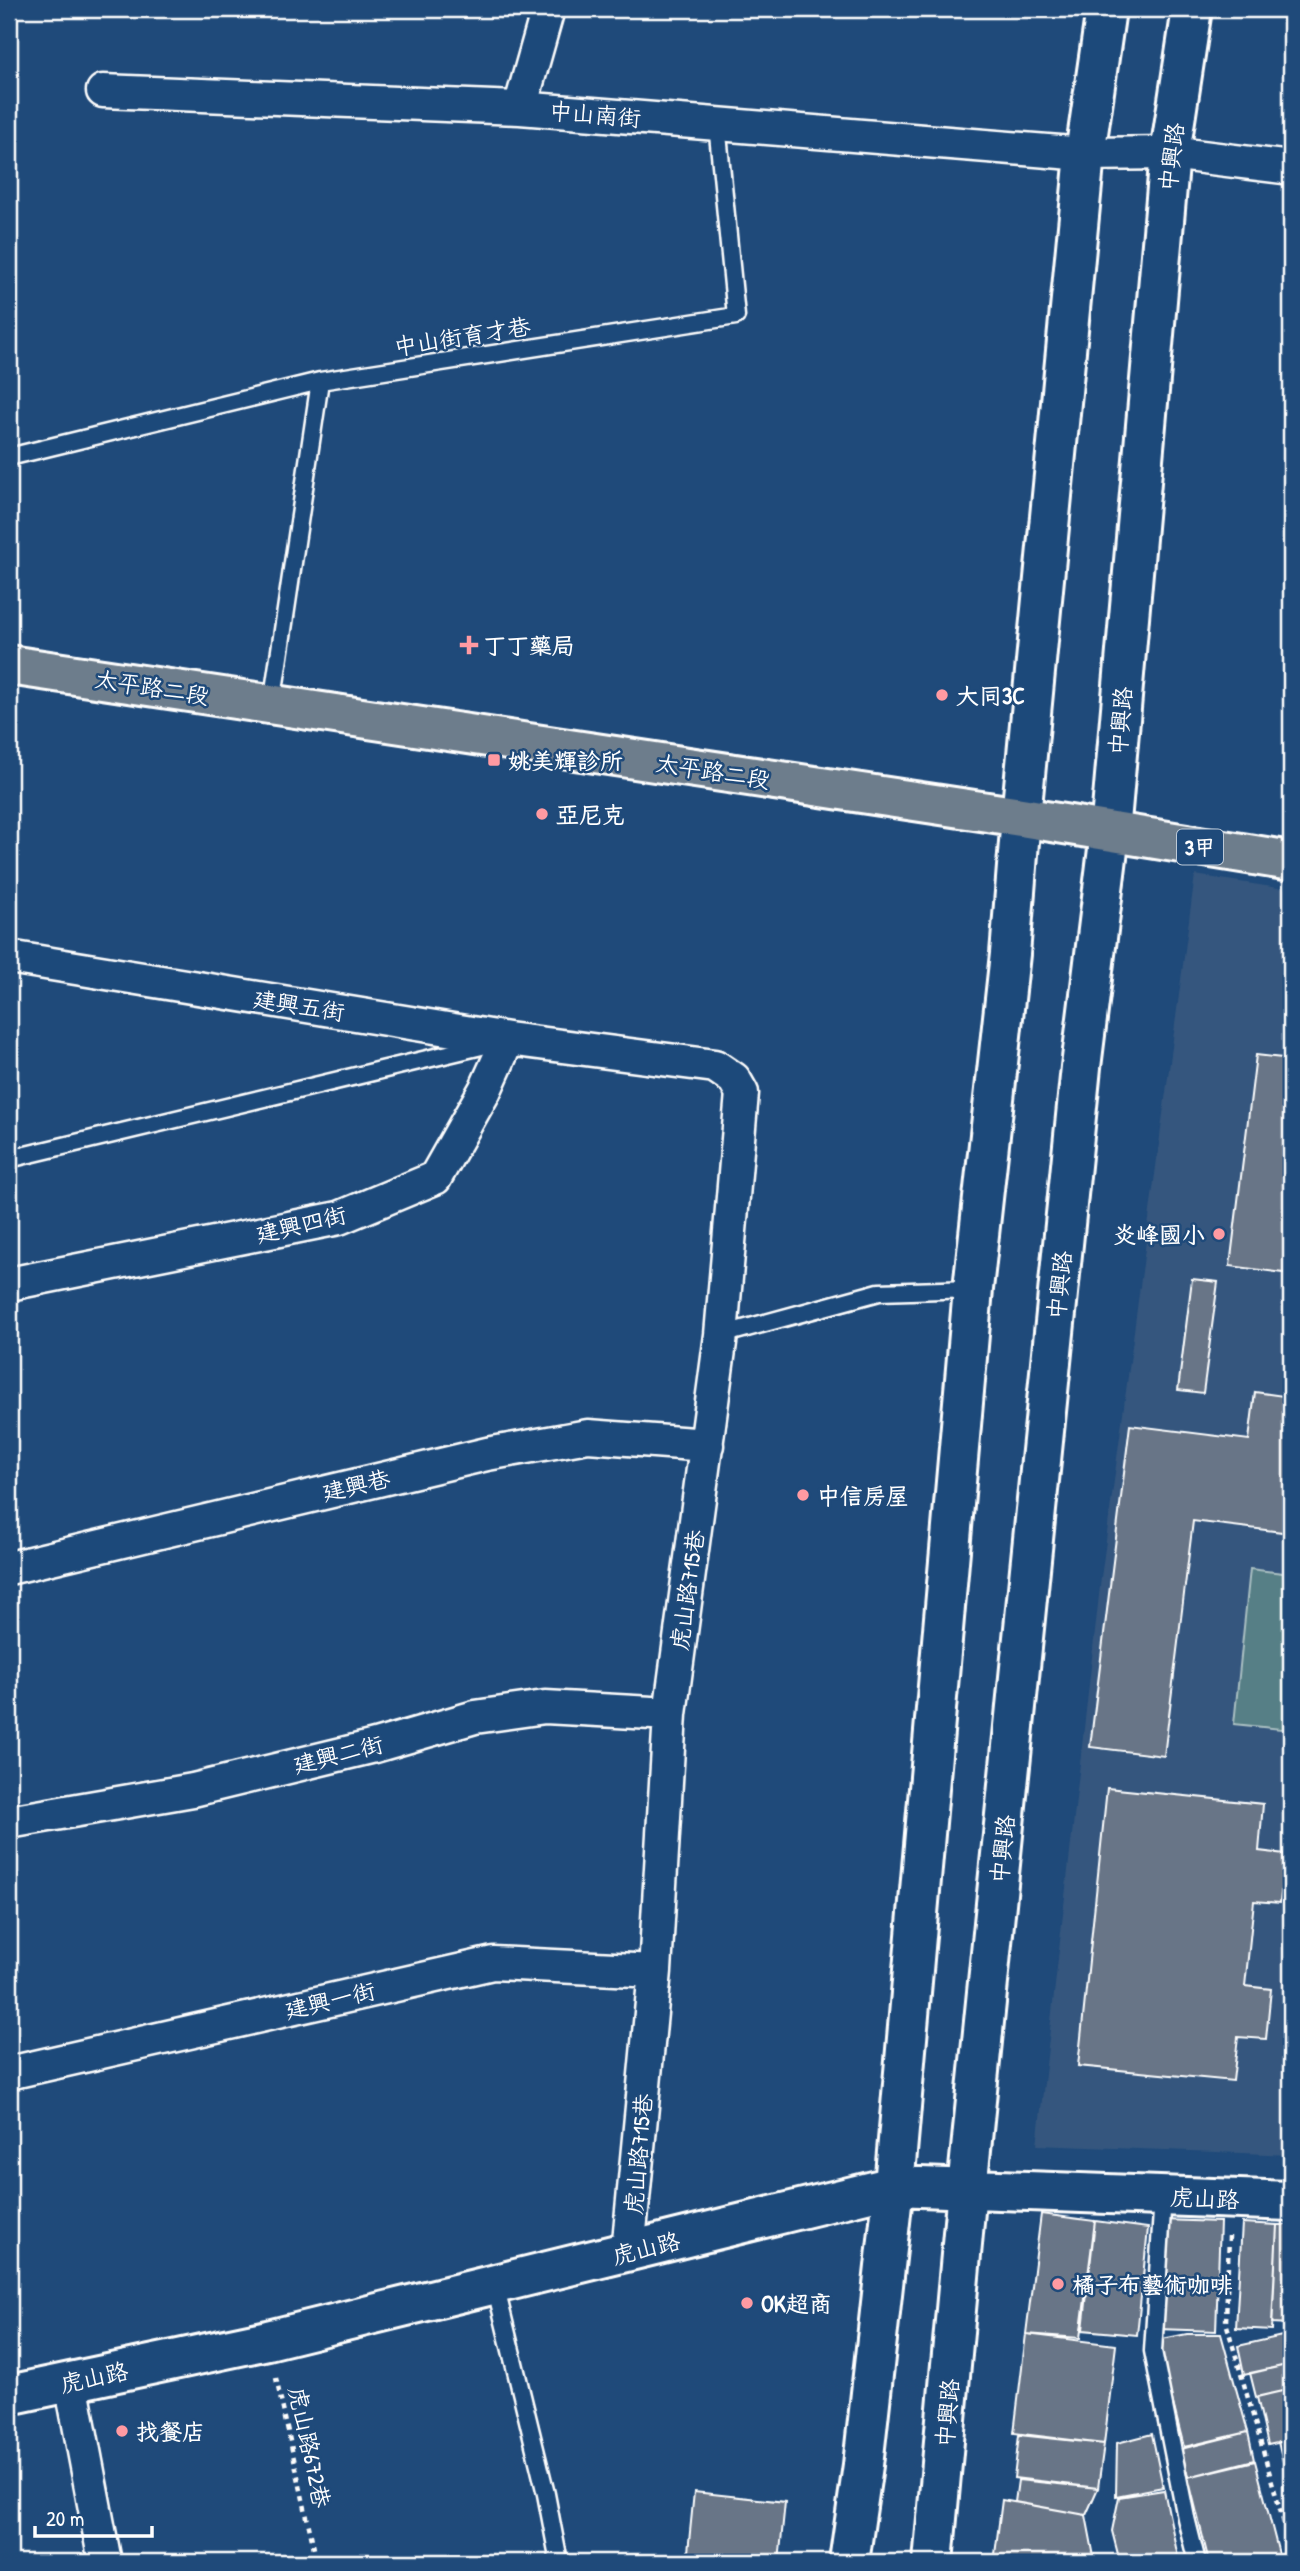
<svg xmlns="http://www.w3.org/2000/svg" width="1300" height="2571" font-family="'Patrick Hand','LXGW WenKai TC',sans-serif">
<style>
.built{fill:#35577e}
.green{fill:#567f86;stroke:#aabfc2;stroke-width:2}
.building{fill:#687587;stroke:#fff;stroke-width:2}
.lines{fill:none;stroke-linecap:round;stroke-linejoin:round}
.lane-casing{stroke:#fff;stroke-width:21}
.street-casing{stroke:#fff;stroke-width:37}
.secondary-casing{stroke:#fff;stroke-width:44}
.primary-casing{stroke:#fff;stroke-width:44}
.path{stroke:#fff;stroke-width:4.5;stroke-dasharray:5 5;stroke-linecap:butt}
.lane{stroke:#1f4a7a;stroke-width:16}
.street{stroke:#1f4a7a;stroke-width:32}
.secondary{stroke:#1f4a7a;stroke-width:38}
.primary{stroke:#6d7d8c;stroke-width:38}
.poi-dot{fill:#ff9aa2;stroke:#1f4a7a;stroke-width:2.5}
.labels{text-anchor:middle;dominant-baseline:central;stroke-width:5;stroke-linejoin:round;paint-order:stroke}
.shield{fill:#1f4a7a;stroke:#bcc9d7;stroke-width:2}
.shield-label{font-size:21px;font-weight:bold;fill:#fff}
.street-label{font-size:23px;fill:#fff;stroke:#1f4a7a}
.poi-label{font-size:23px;font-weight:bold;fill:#fff;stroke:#1f4a7a;text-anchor:start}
</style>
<rect width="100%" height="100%" fill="#1f4a7a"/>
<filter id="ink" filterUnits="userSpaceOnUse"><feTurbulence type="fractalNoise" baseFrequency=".0143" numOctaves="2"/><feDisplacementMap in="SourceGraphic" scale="14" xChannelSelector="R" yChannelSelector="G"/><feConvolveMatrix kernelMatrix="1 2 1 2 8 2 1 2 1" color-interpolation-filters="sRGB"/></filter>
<g filter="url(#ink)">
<path class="built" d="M1195,875L1291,890V2155L1037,2145L1101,1578Z"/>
<path class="green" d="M1250,1569L1291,1574V1730L1234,1724Z"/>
<path class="building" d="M1256,1055L1291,1059V1274L1230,1266Z
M1192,1279L1218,1282L1203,1393L1178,1390Z
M1255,1392L1291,1397V1533L1193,1521L1164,1756L1090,1747L1130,1425L1249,1440Z
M1107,1788L1263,1804L1259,1851L1285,1854L1280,1903L1254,1901L1245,1986L1271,1989L1266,2039L1238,2037L1233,2081L1078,2066Z
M1041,2214L1095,2221L1080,2338L1026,2334Z
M1162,2220L1220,2222L1216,2331L1157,2329Z
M1095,2221L1148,2228L1137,2335L1083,2330Z
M1242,2223L1277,2225L1272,2330L1236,2328Z
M1277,2225H1291V2324L1272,2323Z
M1026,2334L1116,2345L1104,2444L1014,2433Z
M1187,2334H1221L1248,2432L1184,2447L1157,2340Z
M1291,2334V2364L1244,2375L1238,2346Z
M1291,2364V2389L1256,2397L1250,2373Z
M1291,2389V2440L1268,2445L1257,2397Z
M1248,2432L1254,2460L1188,2477L1181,2449Z
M1152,2434L1163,2487L1116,2496L1117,2443Z
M1019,2435L1104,2444L1098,2488L1014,2478Z
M1291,2440V2469L1285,2470L1278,2442Z
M1255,2461L1281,2562H1209L1188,2477Z
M1018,2480L1098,2488L1086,2515L1015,2502Z
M1164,2490L1179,2562H1120L1112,2531L1119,2497Z
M694,2492L785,2502L779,2562H687Z
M1002,2500L1086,2515L1095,2562H994Z"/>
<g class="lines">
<defs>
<path id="lane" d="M9,457L320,381L736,316L717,124
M272,704L320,381
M9,1159L490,1044
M721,1335L879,1292L973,1289
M1163,2196L1153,2351L1186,2518L1197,2562
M495,2285L546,2494L559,2562"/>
<path id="street" d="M103,91L520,108L1085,154L1170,153L1291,168
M520,108L548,9
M9,957L508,1039L715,1066L734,1079L742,1093L721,1335L670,1714L655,1971L628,2252
M9,1284L339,1218L435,1178L485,1090L508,1039
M9,1568L487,1454L588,1436L707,1445
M9,1822L193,1790L375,1746L475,1717L545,1707L670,1714
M9,2073L493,1963L655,1971
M71,2382L105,2562"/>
<path id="secondary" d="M9,2395L268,2340L894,2186L1291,2201
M849,2562L863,2465L894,2186L973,1289L1010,954L1021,817L1085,154L1106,9
M933,2562L967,2189L1081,1067L1110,833L1170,153L1192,9"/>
<path id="primary" d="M9,665L1021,817L1291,861"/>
</defs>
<use href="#lane" class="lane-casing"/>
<use href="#street" class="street-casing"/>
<use href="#secondary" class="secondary-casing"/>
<use href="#primary" class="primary-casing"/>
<path class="path" d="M1229,2236L1226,2322L1290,2544
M276,2378L317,2562"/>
<use href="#lane" class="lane"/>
<use href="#street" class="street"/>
<use href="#secondary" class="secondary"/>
<use href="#primary" class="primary"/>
</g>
</g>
<g class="poi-dot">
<path d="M465.5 634.5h7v7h7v7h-7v7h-7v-7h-7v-7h7z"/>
<circle cx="942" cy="695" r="7"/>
<rect x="487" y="753" width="14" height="14" rx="3.5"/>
<circle cx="542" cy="814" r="7"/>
<circle cx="1219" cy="1234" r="7"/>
<circle cx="803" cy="1495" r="7"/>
<circle cx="1058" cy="2284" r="7"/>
<circle cx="747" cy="2303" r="7"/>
<circle cx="122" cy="2431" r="7"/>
</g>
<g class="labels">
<rect class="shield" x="1177" y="829.5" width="46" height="35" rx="5"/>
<g class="shield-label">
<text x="1200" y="847">3甲</text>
</g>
<g class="street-label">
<text transform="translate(595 114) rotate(5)">中山南街</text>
<text transform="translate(1171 157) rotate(-83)">中興路</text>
<text transform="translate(462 336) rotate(-9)">中山街育才巷</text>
<text transform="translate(152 687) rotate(9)">太平路二段</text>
<text transform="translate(1120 721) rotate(-85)">中興路</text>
<text transform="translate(713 771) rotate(9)">太平路二段</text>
<text transform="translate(299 1005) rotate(9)">建興五街</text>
<text transform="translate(301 1224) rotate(-13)">建興四街</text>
<text transform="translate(1059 1285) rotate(-84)">中興路</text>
<text transform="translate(356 1485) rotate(-13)">建興巷</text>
<text transform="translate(687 1590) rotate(-82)">虎山路715巷</text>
<text transform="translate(338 1754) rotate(-14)">建興二街</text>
<text transform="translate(1002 1849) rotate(-84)">中興路</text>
<text transform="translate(330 2000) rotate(-13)">建興一街</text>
<text transform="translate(638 2154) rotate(-85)">虎山路715巷</text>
<text transform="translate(1205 2198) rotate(3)">虎山路</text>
<text transform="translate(646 2248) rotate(-14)">虎山路</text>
<text transform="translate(94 2377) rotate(-12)">虎山路</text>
<text transform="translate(947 2413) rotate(-85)">中興路</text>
<text transform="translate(310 2447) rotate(78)">虎山路672巷</text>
</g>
<g class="poi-label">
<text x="483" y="645">丁丁藥局</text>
<text x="956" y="695">大同3C</text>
<text x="508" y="760">姚美輝診所</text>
<text x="556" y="814">亞尼克</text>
<text x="1205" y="1234" text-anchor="end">炎峰國小</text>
<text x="817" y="1495">中信房屋</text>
<text x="1072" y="2284">橘子布藝術咖啡</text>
<text x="761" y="2303">OK超商</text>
<text x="136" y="2431">找餐店</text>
</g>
</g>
<rect width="1300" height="2571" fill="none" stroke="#1f4a7a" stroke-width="35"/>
<rect x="18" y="18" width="1265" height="2536" fill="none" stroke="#fff" stroke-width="2.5" filter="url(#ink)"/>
<path d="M35 2526v10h117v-10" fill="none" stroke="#ffffff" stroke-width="3.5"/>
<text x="46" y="2526" font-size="21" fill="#ffffff" stroke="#1f4a7a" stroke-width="5" paint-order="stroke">20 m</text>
</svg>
